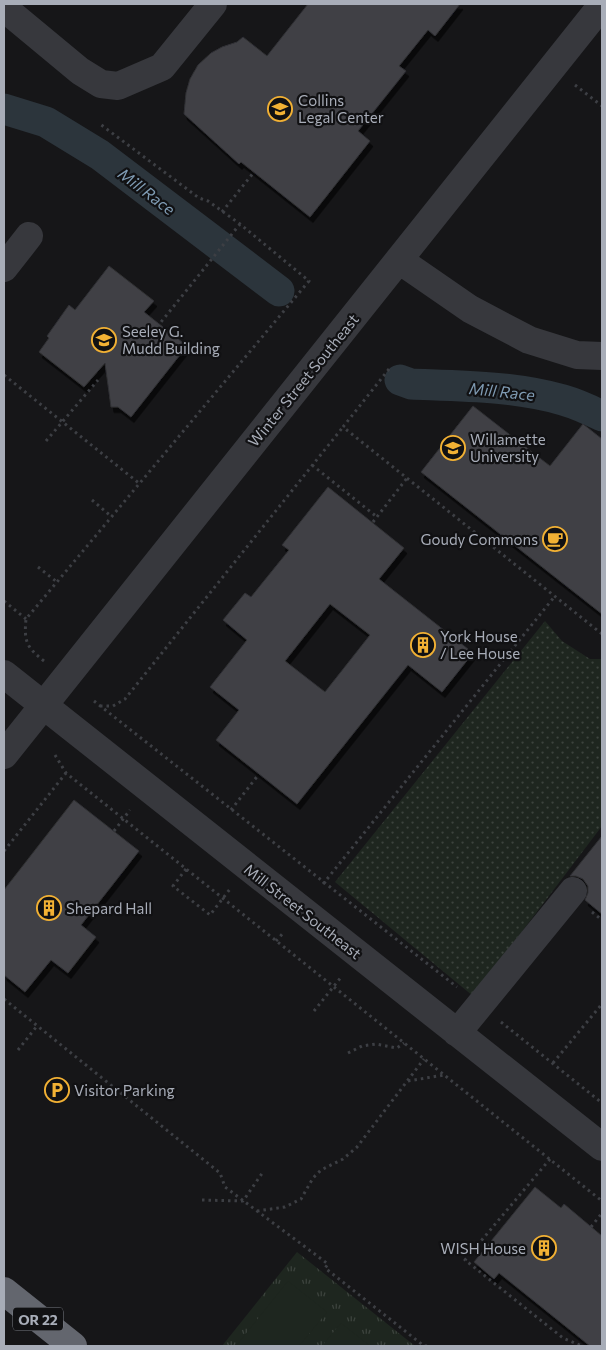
<svg xmlns="http://www.w3.org/2000/svg" width="606" height="1350" font-family="Commissioner,sans-serif">
<style>
.grass{fill:url(#grass-dots)}
.park{fill:url(#park-tufts)}
.pitch{fill:#1e261f}
.lines{fill:none;stroke-linecap:round;stroke-linejoin:round}
.canal{stroke:#2c353c;stroke-width:31}
.building{fill:#404145;stroke:#303034;fill-rule:evenodd;filter:url(#shadow)}
.path{stroke:#3d3f44;stroke-width:3;stroke-dasharray:2.5 4;stroke-linecap:butt}
.minor{stroke:#37383d;stroke-width:28}
.highway{stroke:#63666e;stroke-width:28}
.labels{text-anchor:middle;dominant-baseline:central;stroke-width:4.5;stroke-linejoin:round;paint-order:stroke}
.shield{fill:#111113;stroke:#7b7e86;stroke-width:1}
.shield-label{font-size:14px;font-weight:bold;fill:#a8adb8}
.poi-label{font-size:15px;fill:#a8adb8;stroke:#111113;text-anchor:start}
.street-label{font-size:15px;fill:#a8adb8;stroke:#111113}
.water-label{font-size:16px;font-style:italic;fill:#7f9bb3;stroke:#111113}
</style>
<defs>
<pattern id="grass-dots" width="8" height="8" patternUnits="userSpaceOnUse" patternTransform="scale(1.25)"><rect width="8" height="8" fill="#1e261f"/><path d="M2 2h.1M6 6h.1" fill="none" stroke="#3c433d" stroke-width="1.8" stroke-linecap="round"/></pattern>
<pattern id="park-tufts" width="24" height="20" patternUnits="userSpaceOnUse" patternTransform="scale(1.25)"><rect width="24" height="20" fill="#1e261f"/><path d="M3 7l-1-3M5 7V3M7 7l1-3M15 17l-1-3M17 17v-4M19 17l1-3" fill="none" stroke="#3c433d"/></pattern>
<filter id="shadow"><feDropShadow dx="3" dy="5.5" stdDeviation="0" flood-color="#0009"/></filter>
</defs>
<rect width="100%" height="100%" fill="#161618"/>
<path class="grass" d="M545,621L562,641L590,659H602V826L473,996L335,882Z"/>
<path class="park" d="M297,1252L415,1346H222Z"/>
<path class="pitch" d="M288,1281L327,1312L299,1346H236Z
M341,1323L370,1346H322Z"/>
<g class="lines">
<path class="canal" d="M4,109L46,122L100,155L279,291
M400,380L411,384C462,386 514,386 563,400C577,404 590,410 602,416"/>
</g>
<path class="building" d="M308,4H460L435,36L428,30L399,66L406,71L358,131L370,141L310,217L241,162L239,164L184,114L186,93L190,79L198,65L211,53L222,47L237,42L243,37L267,56Z
M109,266L154,301L144,312L187,346L131,417L118,407H111L105,363L84,387L39,352L49,338L47,336L69,305L75,310Z
M473,406L550,466L583,424L602,439V614L421,472Z
M328,487L404,548L379,579L473,653L442,692L408,665L297,804L216,740L239,710L210,687L247,640L223,620L245,593L251,597L289,550L282,545ZM330,604L370,635L325,692L285,661Z
M74,800L139,851L81,925L96,937L68,973L51,960L25,992L4,975V890Z
M602,836V914L585,900L588,893V886L583,879L576,876H570Z
M535,1187L561,1208L564,1204L602,1236V1346H590L499,1273L494,1279L474,1262Z"/>
<g class="lines">
<path class="path" d="M575,85L602,106
M222,212L254,172
M153,332L240,224
M389,369L343,427L602,634
M4,375L140,484
M46,441L98,380
M312,465L377,517
M92,500L112,517
M373,522L407,478
M38,567L57,582
M4,601L26,619
M44,661C26,647 24,641 26,619L309,281L240,224L208,201L199,198L100,124
M94,701L457,987
M100,706H113L125,699L343,427
M55,755L66,773L602,1201
M231,810L259,774
M114,831L130,810
M4,851L66,773
M186,869L173,886L210,915L230,889
M323,884L555,596
M592,912L602,920
M276,941L284,932
M4,999L220,1173L225,1187L328,1264L325,1268L424,1346H430
M314,1011L342,976
M501,1022L602,1103
M18,1050L37,1026
M348,1053L362,1046L376,1044L397,1048L404,1043
M553,1063L602,1004
M408,1081L444,1075
M550,1159L465,1260L563,1338L582,1346
M202,1200L243,1201L263,1172L262,1171
M257,1211L285,1207L301,1199L313,1178L321,1170L343,1159L357,1147L424,1059
M591,1227L602,1213"/>
<path class="minor" d="M4,8L80,71L101,84L118,86L162,67L213,4
M399,260L470,309L529,340L577,355L602,356
M4,268L29,236
M4,674L602,1147
M4,755L602,5
M457,1033L573,891"/>
<path class="highway" d="M4,1291L73,1346"/>
</g>
<defs>
<symbol id="university-ring" viewBox="-11 -11 22 22"><circle r="9.5" fill="#111113" stroke="#f2b134" stroke-width="1.5"/><path d="M0-5L7-2L0 1L-7-2ZM-4 1L0 2.5L4 1V4Q0 6-4 4Z" fill="#f2b134"/></symbol>
<symbol id="cafe-ring" viewBox="-11 -11 22 22"><circle r="9.5" fill="#111113" stroke="#f2b134" stroke-width="1.5"/><path d="M-5.5-4.5H6V0H3Q3 3.5 0 3.5H-2.5Q-5.5 3.5-5.5 0ZM3-3.2v2h1.7v-2ZM-6 4.5H4V6H-6Z" fill="#f2b134"/></symbol>
<symbol id="building-ring" viewBox="-11 -11 22 22"><circle r="9.5" fill="#111113" stroke="#f2b134" stroke-width="1.5"/><path d="M-4-6H4V6H1V3H-1V6H-4ZM-2.5-4.3h1.7v1.8h-1.7ZM.8-4.3h1.7v1.8H.8ZM-2.5-1h1.7V.8h-1.7ZM.8-1h1.7V.8H.8Z" fill="#f2b134"/></symbol>
<symbol id="parking-ring" viewBox="-11 -11 22 22"><circle r="9.5" fill="#111113" stroke="#f2b134" stroke-width="1.5"/><path d="M-3.5-5.5H1a3.5 3.5 0 0 1 0 7H-1V5.5H-3.5ZM-1-3.4V-.6H.8a1.4 1.4 0 0 0 0-2.8Z" fill="#f2b134"/></symbol>
</defs>
<g fill-rule="evenodd">
<use href="#university-ring" x="266" y="95" width="28" height="28"/>
<use href="#university-ring" x="90" y="326" width="28" height="28"/>
<use href="#university-ring" x="439" y="434" width="28" height="28"/>
<use href="#cafe-ring" x="541" y="525" width="28" height="28"/>
<use href="#building-ring" x="409" y="631" width="28" height="28"/>
<use href="#building-ring" x="35" y="894" width="28" height="28"/>
<use href="#parking-ring" x="43" y="1076" width="28" height="28"/>
<use href="#building-ring" x="530" y="1234" width="28" height="28"/>
</g>
<g class="labels">
<rect class="shield" x="13" y="1307.5" width="50" height="23" rx="4"/>
<g class="shield-label">
<text x="38" y="1319">OR 22</text>
</g>
<g class="poi-label">
<text x="298" y="100">Collins<tspan x="298" dy="17">Legal Center</tspan></text>
<text x="122" y="331">Seeley G.<tspan x="122" dy="17">Mudd Building</tspan></text>
<text x="470" y="439">Willamette<tspan x="470" dy="17">University</tspan></text>
<text x="538" y="539" text-anchor="end">Goudy Commons</text>
<text x="440" y="636">York House<tspan x="440" dy="17">/ Lee House</tspan></text>
<text x="66" y="908">Shepard Hall</text>
<text x="74" y="1090">Visitor Parking</text>
<text x="526" y="1248" text-anchor="end">WISH House</text>
</g>
<g class="street-label">
<text transform="translate(303 380) rotate(-51)">Winter Street Southeast</text>
<text transform="translate(303 911) rotate(38)">Mill Street Southeast</text>
</g>
<g class="water-label">
<text transform="translate(147 191) rotate(37)">Mill Race</text>
<text transform="translate(502 391) rotate(6)">Mill Race</text>
</g>
</g>
<rect width="606" height="1350" fill="none" stroke="#a8adb8" stroke-width="10"/>
</svg>
